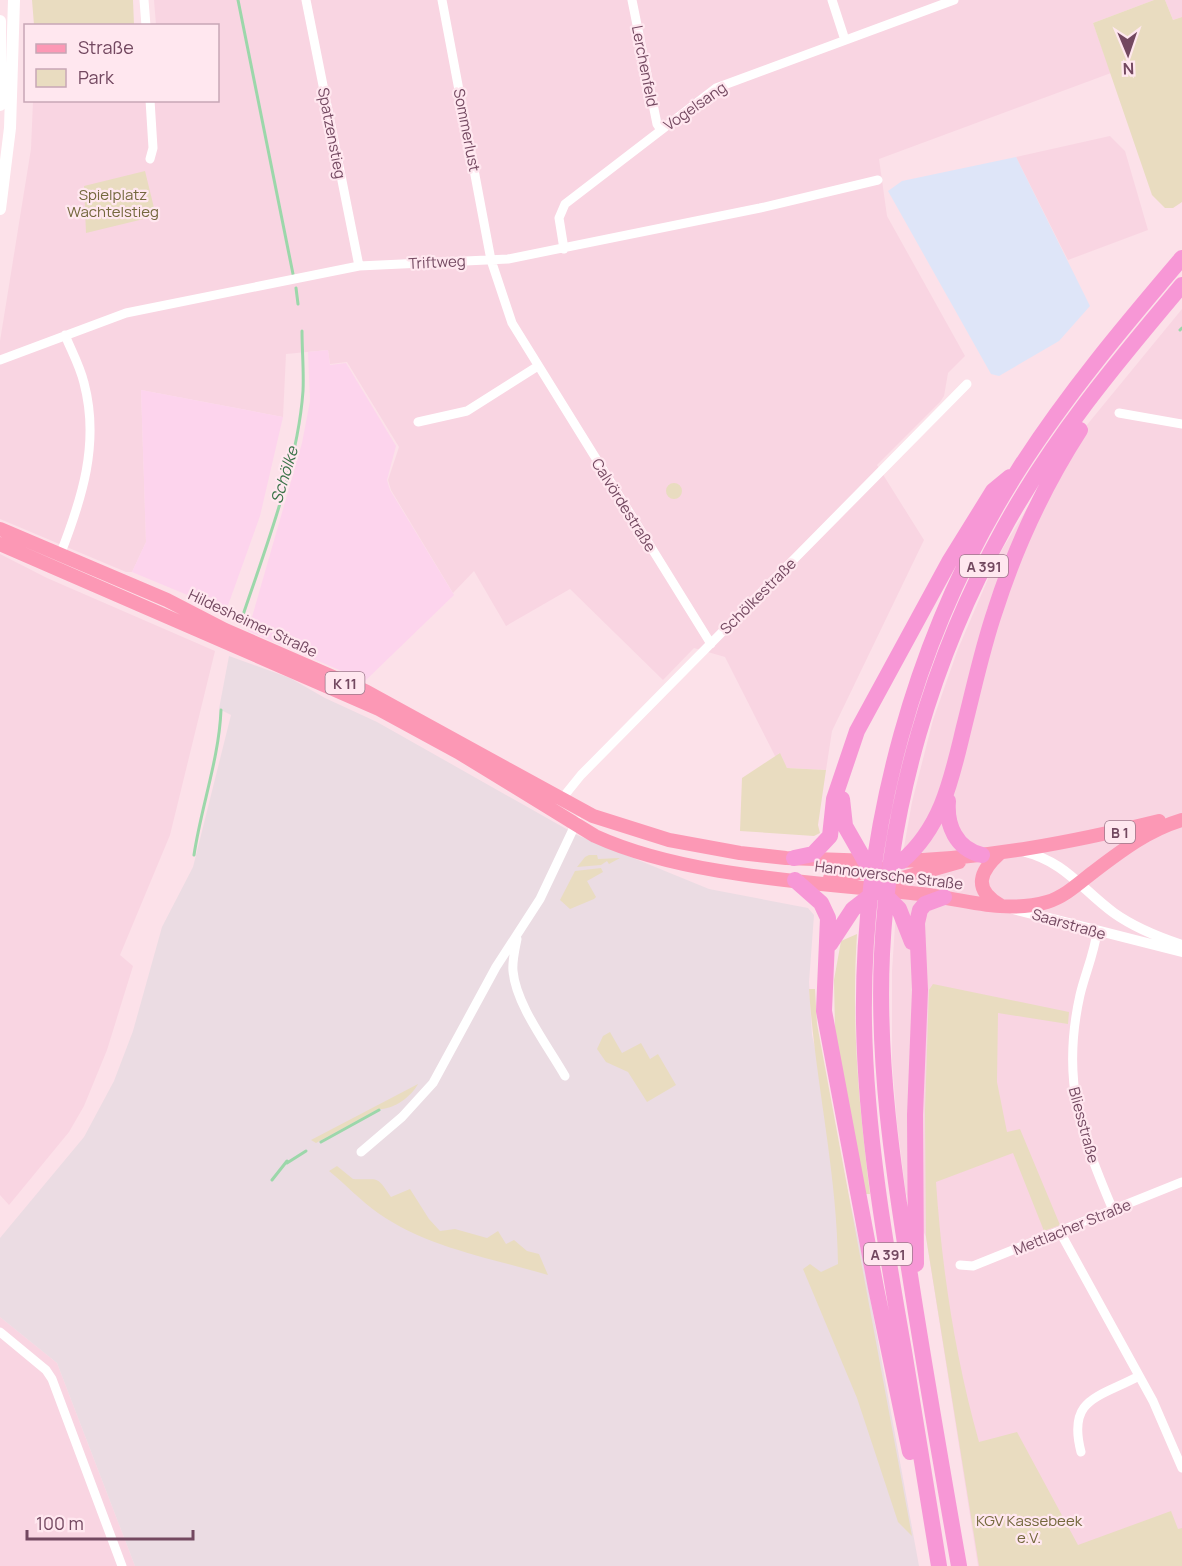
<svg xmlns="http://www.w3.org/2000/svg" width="1182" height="1566" font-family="Manrope,sans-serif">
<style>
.residential{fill:#f9d5e2}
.commercial{fill:#fdd4ed}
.industrial{fill:#ebdce3}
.education{fill:#dee5f8}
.green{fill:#e9dcc0}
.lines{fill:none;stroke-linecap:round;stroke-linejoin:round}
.stream{stroke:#9cd7aa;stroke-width:3}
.minor{stroke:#fff;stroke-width:9}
.tertiary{stroke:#fff;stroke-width:10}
.secondary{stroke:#fff;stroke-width:12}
.primary{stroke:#fc98b5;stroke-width:14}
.motorway{stroke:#f797d6;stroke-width:16}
.labels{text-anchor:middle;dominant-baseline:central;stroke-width:4.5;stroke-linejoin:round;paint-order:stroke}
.shield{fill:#ffe7ef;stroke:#9d788b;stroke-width:1.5}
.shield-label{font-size:14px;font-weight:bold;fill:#734860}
.street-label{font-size:15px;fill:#734860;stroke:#ffe7ef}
.park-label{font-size:15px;fill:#74683d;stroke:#ffe7ef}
.water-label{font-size:16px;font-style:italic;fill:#397247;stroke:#ffe7ef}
</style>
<rect width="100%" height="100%" fill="#fce1e9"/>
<path class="residential" d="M154,0H1154L1093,23L1111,73L879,159L887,216L965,356L948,373L944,396L940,402L877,465L924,540L832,731L826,770L787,768L779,753L776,758L725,657L694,648L663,680L570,589L506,626L474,571L453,593L391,490L388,480L399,447L347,362L330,364L328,350L286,354L283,417L141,390L146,542L132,572H126L0,519V341L31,149L33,101L218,100V26L156,25Z
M1165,0H1182V17L1173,20Z
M1110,136L1125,151L1148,230L1068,260L1016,157Z
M1182,309V1566H978L926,1237L906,1194L897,1123L892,1061V971L898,881L912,802L933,720L958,649L997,558L1050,470Z
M0,554L47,578L215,651L170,835L120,955L133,966L107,1050L84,1106L69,1132L9,1205L0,1195Z
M0,1317L57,1363L135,1566H0Z"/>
<path class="commercial" d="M328,350L330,365L346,363L396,446L387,480L390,490L454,595L365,681L248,631L302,443L310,401L308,352Z
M141,390L283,417L260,516L226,611L132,572L146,542Z"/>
<path class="industrial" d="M229,656L290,678L325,698L377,722L577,835L709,889L808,908L814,915L809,982L812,1035L863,1259L919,1566H135L57,1363L0,1317V1238L84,1137L114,1081L133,1031L162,927L193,867L231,715L219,709Z"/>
<path class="education" d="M1016,157L1090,306L1059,341L999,376L991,374L888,191L902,181Z"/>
<path class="green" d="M32,0H133L134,25H34Z
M1154,0H1165L1173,20L1182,17V202L1173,208H1165L1152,195L1093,23Z
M145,171L156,216L86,233L84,186Z
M666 491a8 8 0 1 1 16 0a8 8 0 1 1-16 0Z
M780,753L787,768L826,770L818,825L820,833L814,836L740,831L742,778Z
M589,855H597L598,859L620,858L609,864L607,861L601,865L577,867L585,857Z
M601,868L603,872L587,881L596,897L594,899L570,909L560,900L575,871Z
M857,934C851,1025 859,1104 870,1194H865L835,1030L834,980L841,941Z
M933,984L1069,1012L1068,1024L998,1013L997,1082L1007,1132L1020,1129L1060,1225L1044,1231L1013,1153L936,1182C942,1270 955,1356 979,1442L1017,1432L1078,1545L1171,1511L1178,1529L1182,1528V1566H979L926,1237L925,1111L929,990Z
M809,989H815L817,1024L912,1536L898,1522L857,1398L803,1269L810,1264L821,1272L838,1264C837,1171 815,1081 809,989Z
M610,1032L622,1053L641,1043L650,1059L658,1054L676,1085L647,1102L628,1072L606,1062L597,1049L603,1036Z
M418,1084C411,1097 393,1110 378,1109L316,1143L311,1140Z
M337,1166L353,1179C379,1181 375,1173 391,1197L410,1189L429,1219L440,1231L455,1229L487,1238L498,1231L506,1244L514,1240L527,1251L539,1254L548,1275C491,1258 428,1248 378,1213C361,1201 345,1184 329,1171Z"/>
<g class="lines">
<path class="stream" d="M238,0L293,274
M296,288L298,304
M1180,330L1182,328
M243,615C266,547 298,463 303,391C304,371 302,351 302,331
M194,855C201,807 219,759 221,710
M321,1142L379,1110
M287,1163L306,1151
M272,1180L287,1161"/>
<path class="minor" d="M144,0L146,26
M306,0L359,266
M442,0L491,260L512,323L711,644
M632,0L657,124L661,130
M832,0L845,40
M150,159L153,148L150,100
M564,249L559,218L565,204L716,88L954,0
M0,360L126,313L359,266L508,259L760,208L878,180
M1119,413L1182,424
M418,422L467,411L538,366
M60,555C82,499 100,443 84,383C80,366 71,350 65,335
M560,801L581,775L967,384
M1097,932C1094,954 1085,974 1080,995C1061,1080 1080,1132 1113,1210
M517,939C515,949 512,961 513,971C516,1005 548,1046 565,1076
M361,1152L402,1117L433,1083L496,967L540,899L577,821
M1060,1232L1153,1401L1182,1468
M960,1265L973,1266L1182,1182
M0,1332L46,1370L52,1379L122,1566
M1081,1452C1067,1398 1098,1398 1139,1376"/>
<path class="tertiary" d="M1022,851C1066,862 1080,888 1114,913C1135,928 1158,937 1182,945
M1013,909L1182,952"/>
<path class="secondary" d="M0,21V105
M0,209L10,128L14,0"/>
<path class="primary" d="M0,529L167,600L225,630L365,691L593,816L669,840L740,853L786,858L872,861
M0,544L379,709L458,752L595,836C687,878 819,882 921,894C962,899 1005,914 1047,902C1064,897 1078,884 1092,873C1121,851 1148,830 1182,820
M897,861C986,859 1073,842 1159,821
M830,878L882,869
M881,888L899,879L959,862
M1000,905C972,889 980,871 1000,853"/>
<path class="motorway" d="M842,799L845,826L865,861
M948,801C946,825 956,849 982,855
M794,858L813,854L830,836L834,799L857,731L949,562L993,491L1010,477
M902,861C943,826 952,776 964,727C974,688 982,649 995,611C1015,548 1044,486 1080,430
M795,880L821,903L828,918L824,1011L876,1288L910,1452
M830,944L853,909L879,889L899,909L912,942
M916,1264L915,1115L920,990L917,923L920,910L925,904L944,897
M939,1566C927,1494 916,1423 904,1351C885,1243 866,1133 864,1023C861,830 915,632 1019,469C1067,394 1124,326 1182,258
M959,1566C942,1469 925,1372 910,1275C893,1169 877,1062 882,954C889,805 932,658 1004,528C1052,440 1117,362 1182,285"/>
</g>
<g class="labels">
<g class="shield">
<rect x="960" y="555" width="48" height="22" rx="4.5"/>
<rect x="325.5" y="672" width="39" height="22" rx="4.5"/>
<rect x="1105" y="821" width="30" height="22" rx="4.5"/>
<rect x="864" y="1243" width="48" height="22" rx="4.5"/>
</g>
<g class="shield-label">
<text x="984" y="566">A 391</text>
<text x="345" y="683">K 11</text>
<text x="1120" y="832">B 1</text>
<text x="888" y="1254">A 391</text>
</g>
<g class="street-label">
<text transform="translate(645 66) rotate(79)">Lerchenfeld</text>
<text transform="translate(695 106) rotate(-35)">Vogelsang</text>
<text transform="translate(467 130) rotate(79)">Sommerlust</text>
<text transform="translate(332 133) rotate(79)">Spatzenstieg</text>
<text transform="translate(437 262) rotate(-3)">Triftweg</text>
<text transform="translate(624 505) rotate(58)">Calvördestraße</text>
<text transform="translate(758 596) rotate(-45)">Schölkestraße</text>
<text transform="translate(253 623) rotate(25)">Hildesheimer Straße</text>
<text transform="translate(889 875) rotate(7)">Hannoversche Straße</text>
<text transform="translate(1069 924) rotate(16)">Saarstraße</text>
<text transform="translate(1084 1125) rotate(75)">Bliesstraße</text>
<text transform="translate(1072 1227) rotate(-22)">Mettlacher Straße</text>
</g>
<g class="park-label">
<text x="113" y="194">Spielplatz<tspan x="113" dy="17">Wachtelstieg</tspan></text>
<text x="1029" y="1520">KGV Kassebeek<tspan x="1029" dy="17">e.V.</tspan></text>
</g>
<g class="water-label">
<text transform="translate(284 475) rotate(-73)">Schölke</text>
</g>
</g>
<rect x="24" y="24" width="195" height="78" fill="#ffe7ef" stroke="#c7a7b6" stroke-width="1.5"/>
<rect x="36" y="44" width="30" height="9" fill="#fc98b5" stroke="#c7a7b6" stroke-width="1.5"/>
<text x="78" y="54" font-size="18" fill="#734860">Straße</text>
<rect x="36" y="69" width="30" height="18" fill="#e9dcc0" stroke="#c7a7b6" stroke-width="1.5"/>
<text x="78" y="84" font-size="18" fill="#734860">Park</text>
<g transform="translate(1128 54) rotate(178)" stroke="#ffe7ef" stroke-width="4.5" paint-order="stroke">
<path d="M0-4.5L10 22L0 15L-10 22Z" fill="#734860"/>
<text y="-9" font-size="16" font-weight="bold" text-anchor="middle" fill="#734860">N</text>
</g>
<path d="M27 1530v9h166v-9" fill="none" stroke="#734860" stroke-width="3"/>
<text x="36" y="1530" font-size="18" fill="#734860" stroke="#ffe7ef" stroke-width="4.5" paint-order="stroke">100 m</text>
</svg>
